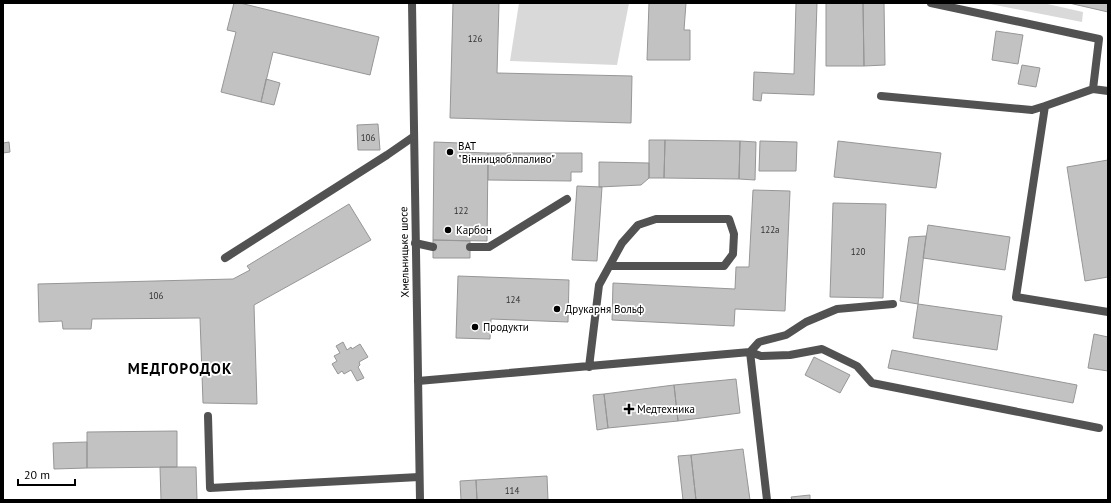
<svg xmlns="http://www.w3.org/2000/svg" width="1111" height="503" font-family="'PT Sans',sans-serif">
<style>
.green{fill:#d9d9d9}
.building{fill:#c2c2c2;stroke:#969696}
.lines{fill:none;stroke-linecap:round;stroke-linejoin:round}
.service{stroke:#525252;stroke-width:8}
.minor{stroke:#525252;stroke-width:8}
.poi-dot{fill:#000;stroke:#fff;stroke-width:1.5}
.labels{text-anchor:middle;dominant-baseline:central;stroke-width:3.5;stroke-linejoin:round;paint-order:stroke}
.number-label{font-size:9px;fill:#303030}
.poi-label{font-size:11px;fill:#000;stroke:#fff;text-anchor:start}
.street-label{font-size:11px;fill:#000;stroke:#fff}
.district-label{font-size:15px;font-weight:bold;letter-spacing:1px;fill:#000;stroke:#fff}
</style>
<rect width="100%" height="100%" fill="#fff"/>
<path class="green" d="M519,3H629L617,65L510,61Z
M985,3H1043L1083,12L1082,22Z"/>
<path class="building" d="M234,3H240L379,37L370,75L273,52L261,102L221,92L236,32L227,30Z
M453,3H499L497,73L632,76L631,123L450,118Z
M649,3H686L684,30H690V60H647Z
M796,3H817L814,95L762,93L761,101L753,100L754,72L794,74Z
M826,3H863L864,66H826Z
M863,3H884L885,65L864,66Z
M1069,3H1108V12Z
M996,31L1023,35L1018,64L992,60Z
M1022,65L1040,68L1036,87L1018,84Z
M266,79L280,83L274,105L261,102Z
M378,124L380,150H358L357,125Z
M649,140H665L664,178H649Z
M665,140L740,141L739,179L664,178Z
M740,141L756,142L755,180L739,179Z
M760,141L797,142L796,171H759Z
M838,141L941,153L936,188L834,177Z
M9,142L10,152L3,153V143Z
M434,142L460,143V152L488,153L487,241L433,240Z
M488,153H582V172H571V181L488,180Z
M1108,160V277L1085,281L1067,167Z
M599,162L649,163V178L641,185L599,187Z
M577,186L602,187L597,261L572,260Z
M753,190L790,191L785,311L735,309L734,326L612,320L613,283L735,289L736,267H749Z
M833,203L886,204L883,298L830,297Z
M349,204L371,240L254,305L257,404L203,403L200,318L92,319L91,329H63L62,321L39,322L38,284L233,279L250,270L247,266Z
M928,225L1010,237L1005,270L923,258Z
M926,236L918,304L900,301L909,237Z
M433,240L470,241V258H433Z
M458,276L569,280L568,322L491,319L490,339L456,338Z
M918,304L1002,316L997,350L913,338Z
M1094,334L1108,337V371L1088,368Z
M343,342L347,350L351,347L352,349L360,344L368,357L359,362L360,365L358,367L364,378L357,381L351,370L344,374L342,371L338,374L332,364L337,361L334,356L340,353L336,346Z
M892,350L1077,385L1073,403L888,368Z
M814,357L850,375L840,393L805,375Z
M736,379L740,413L678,421L674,385Z
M674,385L678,421L608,428L604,394Z
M604,394L608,428L597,430L593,395Z
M177,431V467L87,468V432Z
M87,442V468L54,469L53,443Z
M743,449L750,500H696L691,455Z
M691,455L696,500H683L678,456Z
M160,467H196L197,500H161Z
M547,476L548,500H477L476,480Z
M476,480L477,500H461L460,481Z
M810,495V500H792L791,497Z"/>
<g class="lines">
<path class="service" d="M931,3L1099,39L1093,89
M1108,91L1093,89L1045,106L1016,297L1108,312
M881,96L1032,110L1045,106
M415,243L433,247
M470,247H489L567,199
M225,258L387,155L413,137
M893,304L837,309L806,322L786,335L759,342L750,352L761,356L790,355L822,349L857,366L872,383L1099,428
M589,367L599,285L622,243L638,225L656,219H729L734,234L733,254L724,266H610
M418,381L750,352L767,500
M208,416L210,488L419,477"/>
<path class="minor" d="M412,3L420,500"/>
</g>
<g class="poi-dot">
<circle cx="450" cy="152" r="4"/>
<circle cx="448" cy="230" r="4"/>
<circle cx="557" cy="309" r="4"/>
<circle cx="475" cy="327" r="4"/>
<path d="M627 403h4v4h4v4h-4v4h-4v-4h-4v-4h4z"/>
</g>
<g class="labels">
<g class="number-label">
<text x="475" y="38">126</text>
<text x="368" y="137">106</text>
<text x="461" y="210">122</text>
<text x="770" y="229">122а</text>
<text x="858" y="251">120</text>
<text x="156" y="295">106</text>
<text x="513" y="299">124</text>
<text x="512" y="490">114</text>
</g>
<g class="poi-label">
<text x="458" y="146">ВАТ<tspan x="458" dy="13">"Вінницяоблпаливо"</tspan></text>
<text x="456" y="230">Карбон</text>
<text x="565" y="309">Друкарня Вольф</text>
<text x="483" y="327">Продукти</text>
<text x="637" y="409">Медтехника</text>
</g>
<g class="street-label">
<text transform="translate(404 252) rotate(-91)">Хмельницьке шосе</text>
</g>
<g class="district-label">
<text x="180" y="368">МЕДГОРОДОК</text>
</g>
</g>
<rect width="1111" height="503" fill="none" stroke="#000000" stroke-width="8"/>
<path d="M18 479v6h57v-6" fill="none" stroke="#000000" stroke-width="2"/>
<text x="24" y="479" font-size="12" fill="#000000" stroke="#ffffff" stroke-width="3" paint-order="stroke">20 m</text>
</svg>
